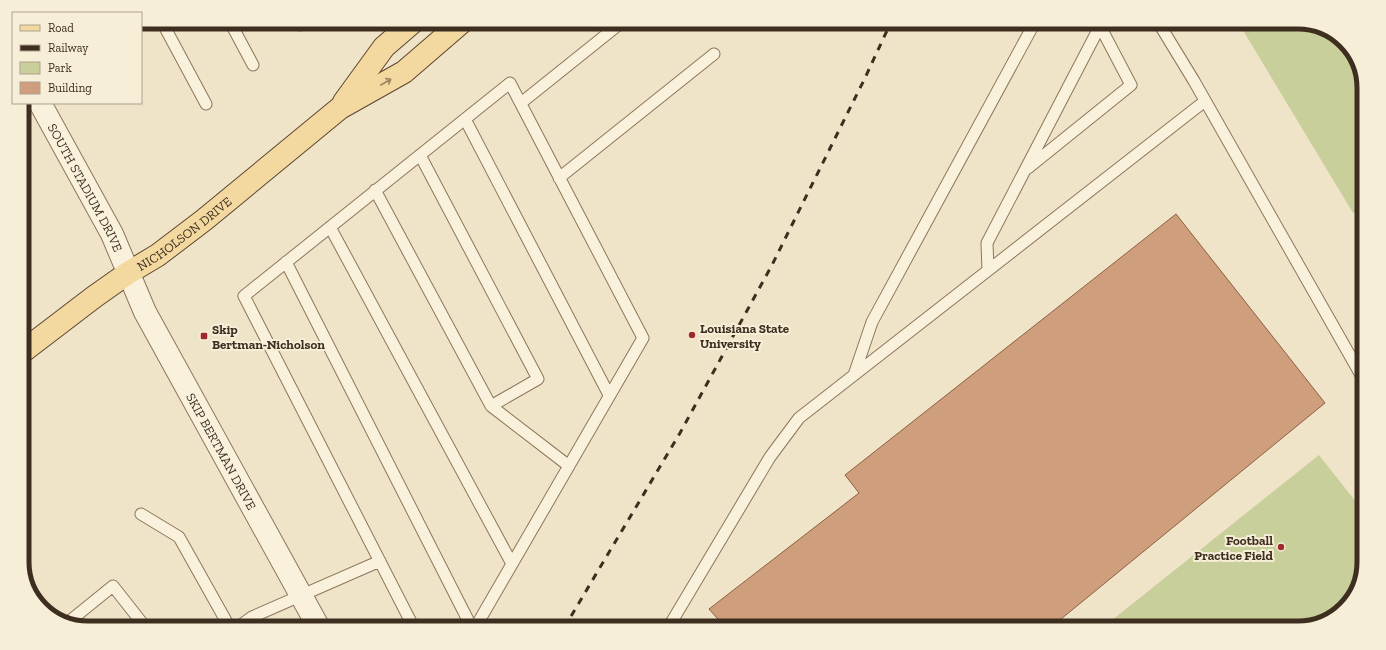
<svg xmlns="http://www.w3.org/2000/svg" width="1386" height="650" font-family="'Zilla Slab',serif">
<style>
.green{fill:#c9cf9b}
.building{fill:#cf9f7d;stroke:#8d5f41}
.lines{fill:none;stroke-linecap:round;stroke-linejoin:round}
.service-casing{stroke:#8d765c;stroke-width:13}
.tertiary-casing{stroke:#8d765c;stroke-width:24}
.primary-casing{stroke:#5b4430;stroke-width:24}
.service{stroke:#faf1dc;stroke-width:11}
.tertiary{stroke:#faf1dc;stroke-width:22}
.primary{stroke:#f3d9a0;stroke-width:22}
.rail{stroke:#3d2e20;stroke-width:3;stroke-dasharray:7 7;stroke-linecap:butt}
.oneway{stroke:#988460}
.poi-dot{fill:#9e2a2b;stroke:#f7eed8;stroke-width:1.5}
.labels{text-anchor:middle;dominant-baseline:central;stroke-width:4;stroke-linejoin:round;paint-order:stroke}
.street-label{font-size:13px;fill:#3d2e20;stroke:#f7eed8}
.poi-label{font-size:13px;font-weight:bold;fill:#3d2e20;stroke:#f7eed8;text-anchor:start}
.rim{fill:none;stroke:#3d2e20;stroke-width:5}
</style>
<rect width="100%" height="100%" fill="#f0e4c8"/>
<path class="green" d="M1238,22H1298L1323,27L1353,51L1364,84L1363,211L1353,213Z
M1319,455L1360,507L1359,587L1335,617L1298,628H1102Z"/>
<path class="building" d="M1176,214L1325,403L1050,628H726L709,609L859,493L845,475Z"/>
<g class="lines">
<defs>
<path id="service" d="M162,22L206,104
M230,22L253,65
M298,22L300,25
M1158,22L1194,81L1361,375
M521,103L622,22
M465,119L609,395
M1028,168L1131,85L1100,26
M559,178L714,54
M375,190L491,406L538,379L420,155
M330,227L512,564
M286,262L472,628
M988,270L987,243L1100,26L1098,22
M854,375L872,322L1035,22
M491,406L569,466
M141,514L179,537L230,628
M66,624L113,586L146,628
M237,628L252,617L380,561
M414,628L244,296L510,83L643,338L475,628
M668,628L770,457L799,418L1205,101"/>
<g id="tertiary">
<path id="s1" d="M40,103L112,234L145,312L319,628"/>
</g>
<g id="primary">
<path d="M344,102L384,47L413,22"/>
<path id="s2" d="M22,352L94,297L128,273L158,255L204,220L340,108L404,72L462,22"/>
</g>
</defs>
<use href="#service" class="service-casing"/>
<use href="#tertiary" class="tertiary-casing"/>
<use href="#primary" class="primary-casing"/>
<use href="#service" class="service"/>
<use href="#tertiary" class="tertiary"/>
<use href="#primary" class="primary"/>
<path class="rail" d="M564,628L680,433L772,265L864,80L891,22"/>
</g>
<defs><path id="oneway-shaft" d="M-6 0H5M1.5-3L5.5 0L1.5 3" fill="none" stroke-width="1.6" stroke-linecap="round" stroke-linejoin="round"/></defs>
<use class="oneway" href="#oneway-shaft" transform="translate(386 82) rotate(-30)"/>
<g class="poi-dot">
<circle cx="692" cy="335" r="4"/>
<rect x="200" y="332" width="8" height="8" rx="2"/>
<circle cx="1281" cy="547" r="4"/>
</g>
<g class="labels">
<g class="street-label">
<text stroke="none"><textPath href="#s1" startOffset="96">SOUTH STADIUM DRIVE</textPath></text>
<text stroke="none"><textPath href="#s2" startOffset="201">NICHOLSON DRIVE</textPath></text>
<text stroke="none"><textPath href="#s1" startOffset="393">SKIP BERTMAN DRIVE</textPath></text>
</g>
<g class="poi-label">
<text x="700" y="328">Louisiana State<tspan x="700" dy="15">University</tspan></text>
<text x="212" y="329">Skip<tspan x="212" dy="15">Bertman-Nicholson</tspan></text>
<text x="1273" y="540" text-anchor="end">Football<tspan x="1273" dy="15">Practice Field</tspan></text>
</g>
</g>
<path d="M0 0H1386V650H0ZM88 29H1298A59 59 0 0 1 1357 88V562A59 59 0 0 1 1298 621H88A59 59 0 0 1 29 562V88A59 59 0 0 1 88 29Z" fill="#f7eed8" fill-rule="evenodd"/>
<path class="rim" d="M88 29H1298A59 59 0 0 1 1357 88V562A59 59 0 0 1 1298 621H88A59 59 0 0 1 29 562V88A59 59 0 0 1 88 29Z"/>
<rect x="12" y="12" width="130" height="92" fill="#f7eed8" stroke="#ada18e"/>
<rect x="20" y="25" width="20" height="6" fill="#f3d9a0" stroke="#ada18e"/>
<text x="48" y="32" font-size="12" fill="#3d2e20">Road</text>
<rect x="20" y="45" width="20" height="6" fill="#3d2e20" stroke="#ada18e"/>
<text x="48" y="52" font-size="12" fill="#3d2e20">Railway</text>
<rect x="20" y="62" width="20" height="12" fill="#c9cf9b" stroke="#ada18e"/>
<text x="48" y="72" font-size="12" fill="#3d2e20">Park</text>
<rect x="20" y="82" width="20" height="12" fill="#cf9f7d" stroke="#ada18e"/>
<text x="48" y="92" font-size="12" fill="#3d2e20">Building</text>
</svg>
